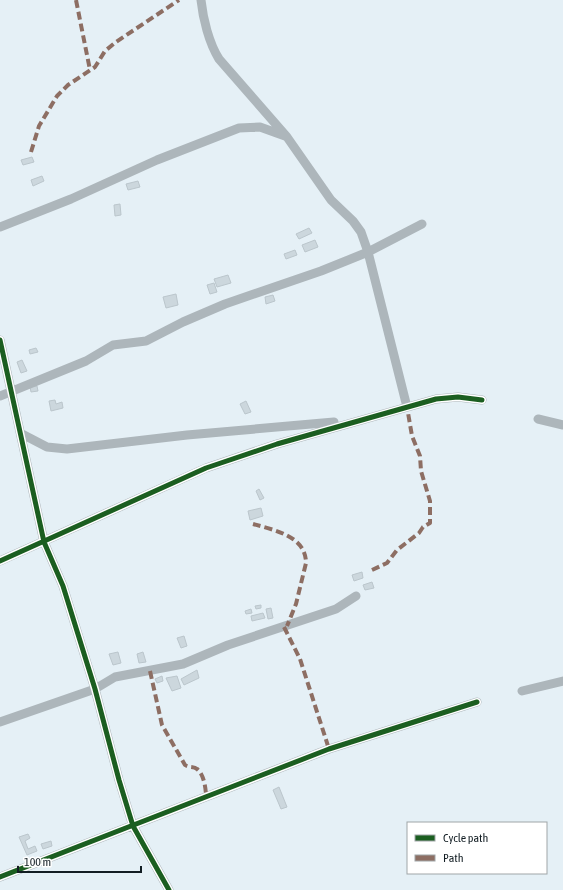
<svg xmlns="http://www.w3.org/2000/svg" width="563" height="890" font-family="'Asap Condensed',sans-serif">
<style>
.building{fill:#ccd7dd;stroke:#bbc6cc}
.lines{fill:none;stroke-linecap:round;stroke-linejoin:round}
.minor{stroke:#adb6bb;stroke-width:9}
.quiet{stroke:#8d6e63;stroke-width:4;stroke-dasharray:8 4;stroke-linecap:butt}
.cycleway-casing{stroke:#fff;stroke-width:8}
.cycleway{stroke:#1b5e20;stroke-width:5}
</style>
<rect width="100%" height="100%" fill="#e5f0f6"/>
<path class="building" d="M32,157L34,162L23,165L21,160Z
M42,176L44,181L33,186L31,180Z
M138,181L140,187L128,190L126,184Z
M120,204L121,215L115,216L114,205Z
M309,228L312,233L299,239L296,234Z
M315,240L318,247L305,252L302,245Z
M295,250L297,255L286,259L284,254Z
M228,275L231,283L217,287L214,279Z
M214,283L217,292L210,294L207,285Z
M176,294L178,305L166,308L163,297Z
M273,295L275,301L266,304L265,297Z
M36,348L38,352L30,354L29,350Z
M22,360L27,371L21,373L17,362Z
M37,386L38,391L31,392L30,387Z
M55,400L56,404L62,402L63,408L51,411L49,401Z
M246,401L251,412L245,414L240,404Z
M259,489L264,498L260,500L256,491Z
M261,508L263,516L250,520L248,511Z
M362,572L363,578L354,581L352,575Z
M372,582L374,588L365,590L363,585Z
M261,605V608L256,609L255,606Z
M271,608L273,618L268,619L266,609Z
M251,609L252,613L246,614L245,611Z
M263,613L265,618L252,621L251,616Z
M184,636L187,646L181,648L177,638Z
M118,652L121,663L113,665L109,654Z
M143,652L146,662L139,663L137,654Z
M197,670L199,678L184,685L181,679Z
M162,676L163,681L157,683L155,679Z
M177,676L181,688L172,691L166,678Z
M279,787L287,807L281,809L273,790Z
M28,834L30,838L25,841L28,849L35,846L37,851L27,855L19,837Z
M51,841L52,846L43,849L41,844Z"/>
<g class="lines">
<path class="minor" d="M201,0C203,19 209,43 219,59L287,137L331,200L353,221L361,232L368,252L407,407
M0,227L71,199L157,160L239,128L260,127L285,136
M0,340L44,542L63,586L95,689L119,780L133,826L169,890
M0,396L86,361L113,345L146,341L183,322L225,304L321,271L368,252L422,224
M538,419L563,425
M22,434L47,447L67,449L187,435L334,422
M0,561L206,468L277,444L436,399L458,397L482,400
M522,691L563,681
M0,722L95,689L115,677L183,664L228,645L336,609L356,596
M0,877L329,749L477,702"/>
<path class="quiet" d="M76,0L90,70
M31,152L39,126L57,96L68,85L95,67L105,51L116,42L179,0
M253,524C274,530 306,536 306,563L296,604L287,626
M372,570L387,563L397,550L419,533L423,527L430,523V501L421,471L420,456L412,436L407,407
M284,627L300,659L329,749
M150,671L162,725L185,765C189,768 194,766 197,769C204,774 206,789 206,797"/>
<defs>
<path id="cycleway" d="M0,340L44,542L63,586L95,689L119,780L133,826L169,890
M0,561L206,468L277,444L436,399L458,397L482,400
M0,877L329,749L477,702"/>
</defs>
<use href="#cycleway" class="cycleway-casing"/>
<use href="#cycleway" class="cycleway"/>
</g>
<rect x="407" y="822" width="140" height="52" fill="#ffffff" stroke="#a0a5a7"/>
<rect x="415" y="835" width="20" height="6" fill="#1b5e20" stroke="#a0a5a7"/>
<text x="443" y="842" font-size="12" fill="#121d23">Cycle path</text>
<rect x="415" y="855" width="20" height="6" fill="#8d6e63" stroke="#a0a5a7"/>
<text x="443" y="862" font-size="12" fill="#121d23">Path</text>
<path d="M18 866v6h123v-6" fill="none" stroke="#121d23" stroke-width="2"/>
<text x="24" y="866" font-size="12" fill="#121d23" stroke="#ffffff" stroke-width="3" paint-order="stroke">100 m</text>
</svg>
